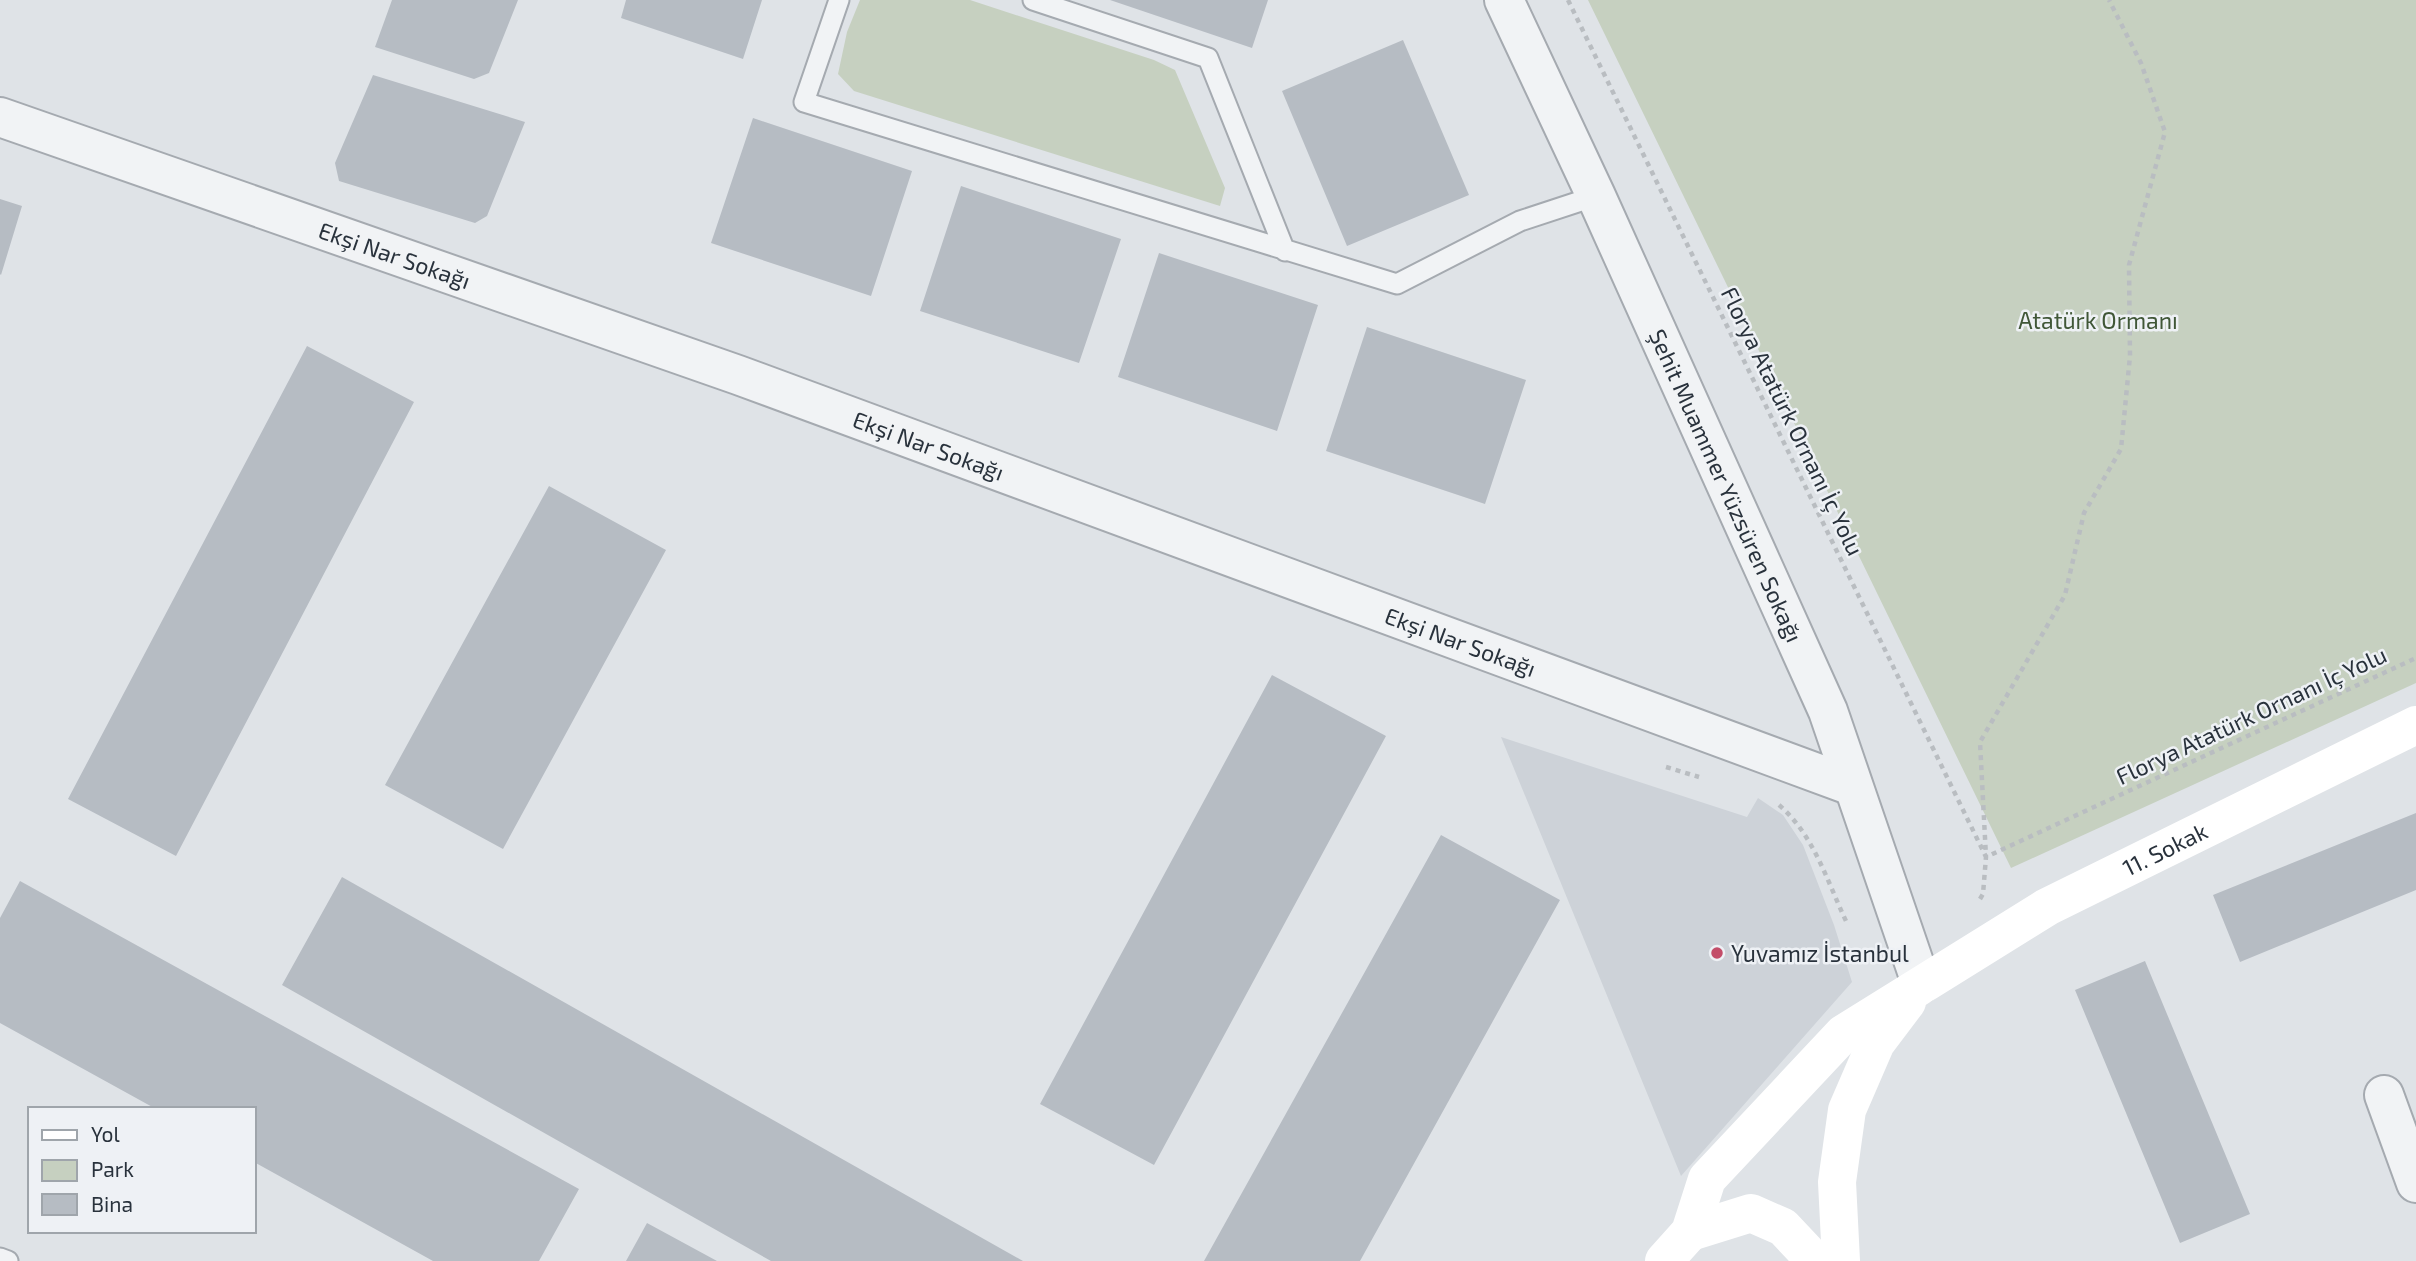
<svg xmlns="http://www.w3.org/2000/svg" width="2416" height="1261" font-family="'Exo 2',sans-serif">
<style>
.built{fill:#cdd2d8}
.green{fill:#c6d0c0}
.building{fill:#b6bcc3}
.lines{fill:none;stroke-linecap:round;stroke-linejoin:round}
.lane-casing{stroke:#a5aab0;stroke-width:23}
.street-casing{stroke:#a5aab0;stroke-width:42}
.path{stroke:#b9bdc1;stroke-width:4.5;stroke-dasharray:5 5;stroke-linecap:butt}
.lane{stroke:#f1f3f5;stroke-width:19}
.street{stroke:#f1f3f5;stroke-width:38}
.secondary{stroke:#fff;stroke-width:38}
.poi-dot{fill:#c34d69;stroke:#eef1f5;stroke-width:2.5}
.labels{text-anchor:middle;dominant-baseline:central;stroke-width:5;stroke-linejoin:round;paint-order:stroke}
.street-label{font-size:23px;fill:#29323c;stroke:#eef1f5}
.park-label{font-size:23px;fill:#405737;stroke:#eef1f5}
.poi-label{font-size:23px;fill:#29323c;stroke:#eef1f5;text-anchor:start}
</style>
<rect width="100%" height="100%" fill="#dfe3e7"/>
<path class="built" d="M1501,737L1747,817L1758,798L1783,815L1803,845L1834,925L1852,982L1681,1176Z"/>
<path class="green" d="M860,0H970L1154,60L1175,70L1225,188L1220,206L854,91L838,74L847,32Z
M1588,0H2416V683L2011,868Z"/>
<path class="building" d="M392,0H518L489,73L474,79L375,47Z
M626,0H762L743,59L621,18Z
M1110,0H1268L1252,48Z
M1403,40L1469,195L1347,246L1282,91Z
M373,75L525,122L487,216L475,223L339,181L335,163Z
M753,118L912,171L871,296L711,243Z
M961,186L1121,239L1079,363L920,311Z
M0,199L22,206L1,275L0,274Z
M1159,253L1318,305L1277,431L1118,377Z
M1367,327L1526,380L1485,504L1326,451Z
M307,346L414,402L176,856L68,799Z
M549,486L666,550L503,849L385,785Z
M1272,675L1386,736L1154,1165L1040,1104Z
M2416,813V890L2240,962L2213,895Z
M1441,835L1560,900L1360,1261H1204Z
M342,877L1023,1261H771L282,985Z
M20,881L579,1189L539,1261H433L254,1162V1109H156L0,1023V918Z
M2145,961L2250,1214L2180,1243L2075,990Z
M647,1223L717,1261H626Z"/>
<g class="lines">
<defs>
<path id="lane" d="M839,0L804,102L1397,284L1520,221L1596,196
M1033,0L1208,58L1285,251
M0,1258L8,1261"/>
<g id="street">
<path id="s1" d="M1504,0L1596,196L1828,711L1921,983"/>
<path id="s2" d="M0,117L738,375L1852,786"/>
<path d="M2384,1095L2416,1183"/>
</g>
</defs>
<use href="#lane" class="lane-casing"/>
<use href="#street" class="street-casing"/>
<path class="path" d="M1568,0L1986,857L2416,658
M1666,767L1699,777
M1779,805C1814,835 1827,881 1846,921
M1980,899L1983,894L1986,857L1980,742L2065,595L2084,513L2121,449L2130,356L2129,265L2165,132L2141,63L2109,0"/>
<use href="#lane" class="lane"/>
<use href="#street" class="street"/>
<g class="secondary">
<path d="M1690,1232L1751,1213L1783,1227L1815,1261"/>
<path id="s3" d="M1664,1261L1690,1232L1707,1179L1843,1034L2047,907L2416,725"/>
<path d="M1841,1261L1837,1182L1847,1110L1876,1043L1907,1002"/>
</g>
</g>
<circle class="poi-dot" cx="1717" cy="953" r="7"/>
<g class="labels">
<g class="street-label">
<text stroke="none"><textPath href="#s2" startOffset="418">Ekşi Nar Sokağı</textPath></text>
<text transform="translate(1793 421) rotate(64)">Florya Atatürk Ornanı İç Yolu</text>
<text stroke="none"><textPath href="#s2" startOffset="985">Ekşi Nar Sokağı</textPath></text>
<text stroke="none"><textPath href="#s1" startOffset="534">Şehit Muammer Yüzsüren Sokağı</textPath></text>
<text stroke="none"><textPath href="#s2" startOffset="1552">Ekşi Nar Sokağı</textPath></text>
<text transform="translate(2251 715) rotate(-25)">Florya Atatürk Ornanı İç Yolu</text>
<text stroke="none"><textPath href="#s3" startOffset="665">11. Sokak</textPath></text>
</g>
<g class="park-label">
<text x="2098" y="320">Atatürk Ormanı</text>
</g>
<g class="poi-label">
<text x="1731" y="953">Yuvamız İstanbul</text>
</g>
</g>
<rect x="28" y="1107" width="228" height="126" fill="#eef1f5" stroke="#9fa5ab" stroke-width="2"/>
<rect x="42" y="1130" width="35" height="10" fill="#ffffff" stroke="#9fa5ab" stroke-width="2"/>
<text x="91" y="1142" font-size="21" fill="#29323c">Yol</text>
<rect x="42" y="1160" width="35" height="21" fill="#c6d0c0" stroke="#9fa5ab" stroke-width="2"/>
<text x="91" y="1177" font-size="21" fill="#29323c">Park</text>
<rect x="42" y="1194" width="35" height="21" fill="#b6bcc3" stroke="#9fa5ab" stroke-width="2"/>
<text x="91" y="1212" font-size="21" fill="#29323c">Bina</text>
</svg>
